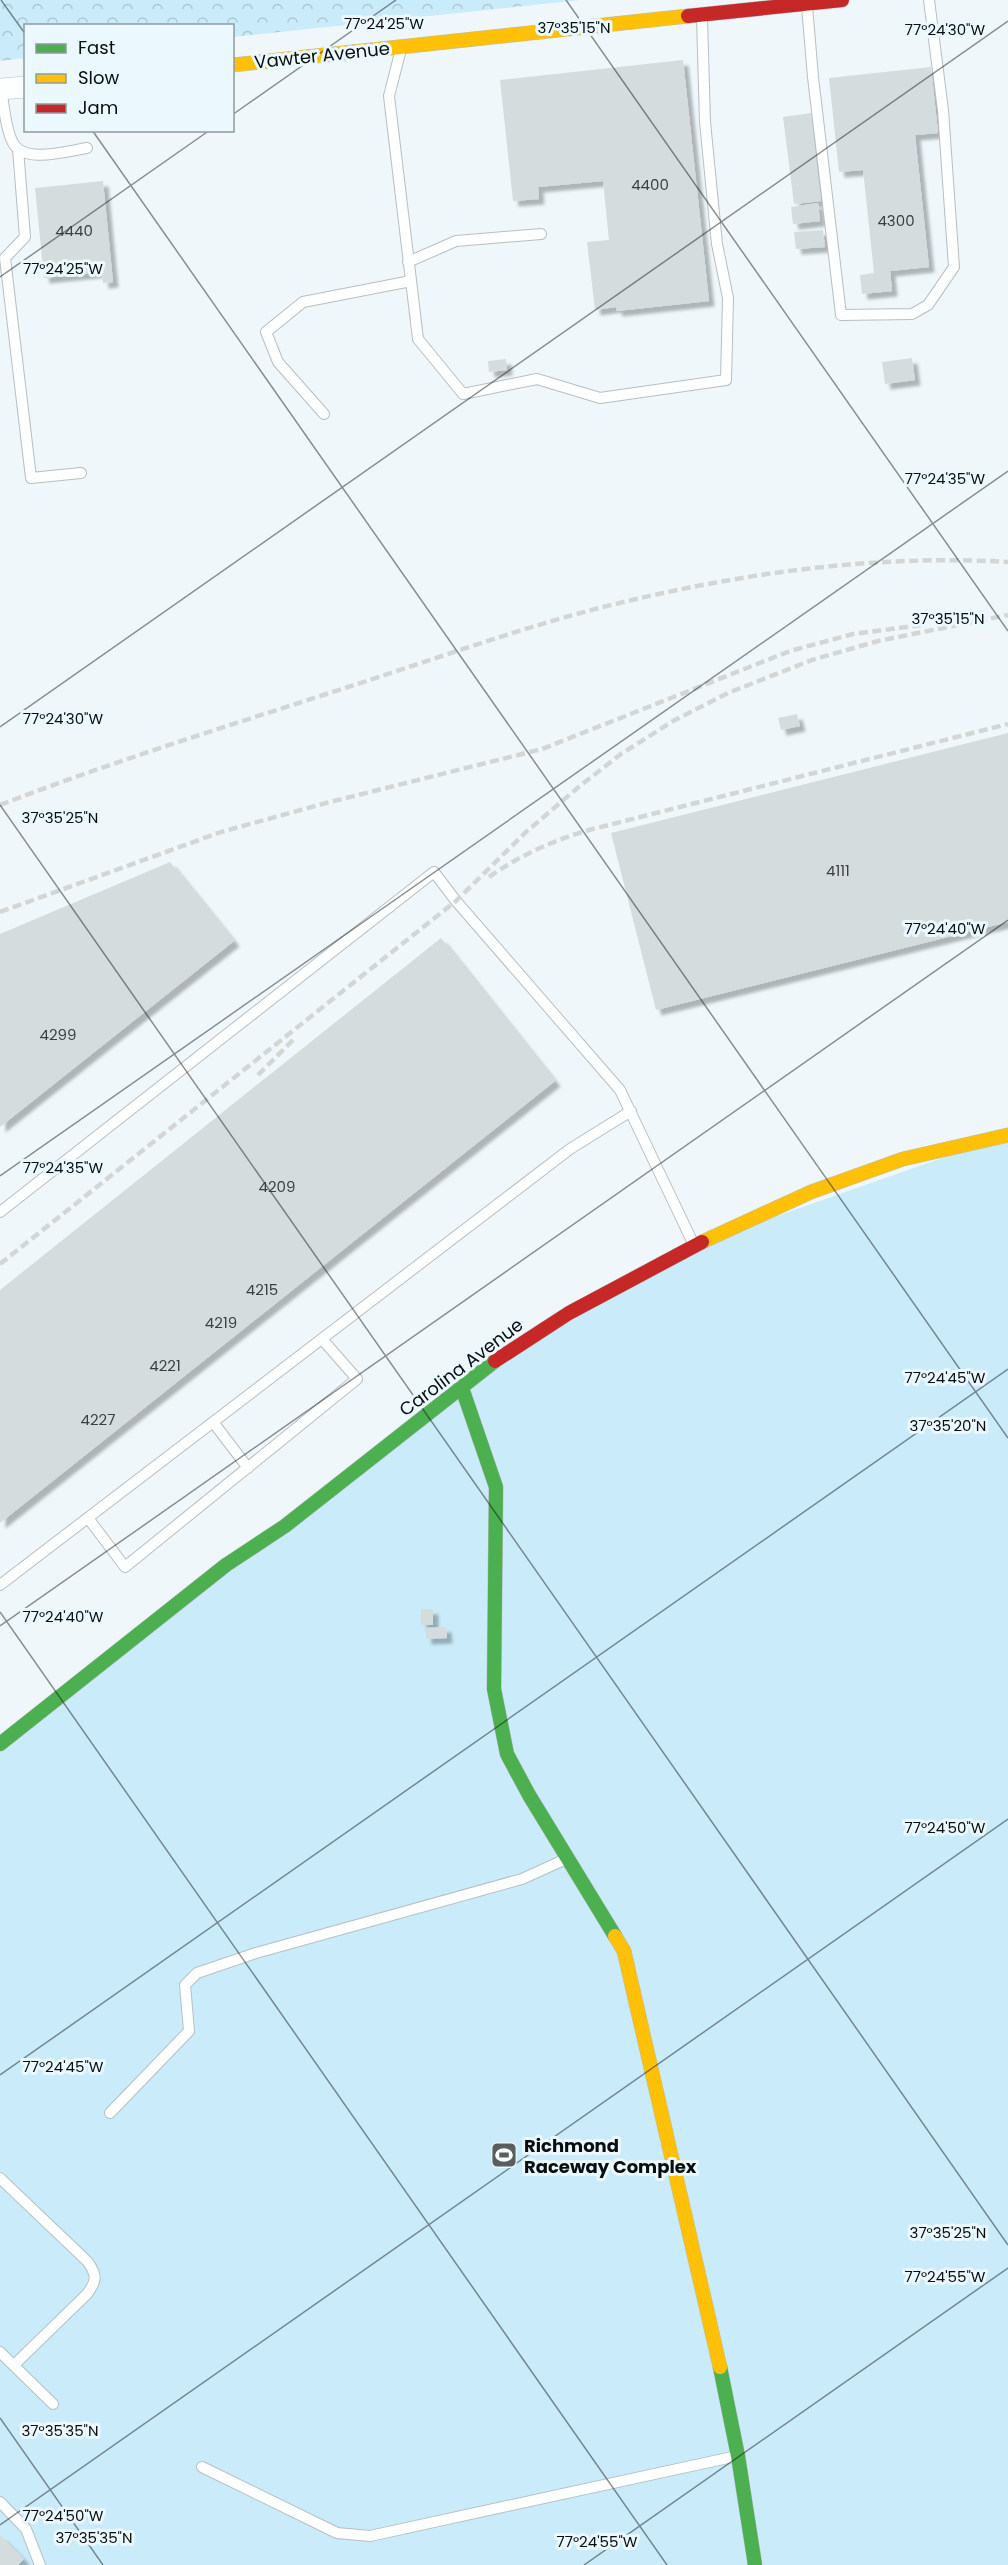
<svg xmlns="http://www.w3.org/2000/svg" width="1008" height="2565" font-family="Poppins,sans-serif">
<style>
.grass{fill:#caebf9}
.forest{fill:url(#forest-crowns)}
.building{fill:#d5dcde;filter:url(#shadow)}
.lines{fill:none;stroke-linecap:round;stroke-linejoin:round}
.lane-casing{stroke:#b8bfc2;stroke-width:12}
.street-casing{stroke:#b8bfc2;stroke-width:22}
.fast-casing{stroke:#b8bfc2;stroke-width:15}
.slow-casing{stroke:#b8bfc2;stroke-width:15}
.jam-casing{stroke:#b8bfc2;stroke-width:15}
.lane{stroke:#fdfefe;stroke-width:10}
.street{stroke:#fdfefe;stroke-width:21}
.fast{stroke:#4caf50;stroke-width:14}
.slow{stroke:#ffc107;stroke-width:14}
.jam{stroke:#c62828;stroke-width:14}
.rail{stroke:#d4d6d6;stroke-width:4.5;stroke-dasharray:9 4.5;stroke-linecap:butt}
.ticks{fill:none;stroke:#080d0f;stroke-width:1.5;stroke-opacity:0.45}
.labels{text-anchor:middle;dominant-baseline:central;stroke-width:6;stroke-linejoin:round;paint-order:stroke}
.number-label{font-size:15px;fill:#3b4143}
.street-label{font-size:18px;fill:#080d0f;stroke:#ebf8fe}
.poi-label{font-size:18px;font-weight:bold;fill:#080d0f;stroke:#ebf8fe;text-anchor:start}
.ticks-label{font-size:15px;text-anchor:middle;fill:#080d0f;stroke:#ebf8fe;stroke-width:6;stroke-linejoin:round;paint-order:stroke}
</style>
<defs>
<pattern id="forest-crowns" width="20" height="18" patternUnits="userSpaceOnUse" patternTransform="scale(1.5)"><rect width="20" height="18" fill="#caebf9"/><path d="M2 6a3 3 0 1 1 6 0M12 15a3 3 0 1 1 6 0" fill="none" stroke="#acc8d4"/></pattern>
<filter id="shadow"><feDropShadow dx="5.5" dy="5.5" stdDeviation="1.5" flood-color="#0004"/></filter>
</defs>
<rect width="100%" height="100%" fill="#eff7fa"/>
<path class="grass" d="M1008,1135V2565H0V1744L462,1388L694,1245Z"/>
<path class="forest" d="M0,0H580L233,37L232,26H26L25,58L0,61Z"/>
<path class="building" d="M683,60L709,301L617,311L616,307L595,310L587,242L609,240L603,181L538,187L539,199L513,201L500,80Z
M931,67L938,133L915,135L929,267L890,271L892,291L862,294L860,275L874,273L863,170L839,172L829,78Z
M811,113L821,201L794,204L783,117Z
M103,181L113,282L103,283L102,272L44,278L35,188Z
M818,203L820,221L793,224L791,207Z
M823,230L825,247L796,249L794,232Z
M912,358L915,380L885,384L882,362Z
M506,359L507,370L489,372L488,361Z
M797,714L800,726L781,730L778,718Z
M1008,733V922L656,1010L611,833Z
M170,862L234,941L0,1127V934Z
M441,938L555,1081L0,1523V1290Z
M421,1609H433V1625H421Z
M446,1627L447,1638L426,1639V1628Z
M0,2535L24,2559L18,2565H0Z"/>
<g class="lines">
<defs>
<path id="lane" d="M807,6L813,77L841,315L912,314L928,305L954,267L943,110L929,0
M401,49L389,96L418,339L463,394L537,379L600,398L726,380L728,298L717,244L705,122L702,18
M1,89C4,105 5,126 12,141C22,165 67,151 87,148
M18,149L25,237L5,258L31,478L81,473
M408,262L456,241L541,234
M324,414L278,362L266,332L303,302L411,281
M0,1212L434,872L456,901L620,1090L693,1243
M213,1422L248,1468
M88,1518L125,1567L357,1379L322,1339
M0,1585L570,1149L631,1111
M110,2113L189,2031L185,1985L197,1973L256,1953L522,1879L566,1859
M0,2178L88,2262C97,2275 97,2281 87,2294L14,2365
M0,2352L53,2404
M202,2467L337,2533L370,2536L737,2456
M0,2502L26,2529L40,2565"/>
<path id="street" d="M0,89L26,87"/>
<path id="fast" d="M462,1388L496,1487L494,1689L507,1754L529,1795L615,1936
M0,1744L226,1565L285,1526L495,1361
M720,2367L738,2456L755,2565"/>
<path id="slow" d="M232,65L688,16
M702,1242L811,1192L903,1159L1008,1135
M615,1936L624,1951L720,2367"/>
<path id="jam" d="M688,16L842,0
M495,1361L569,1313L702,1242"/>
</defs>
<use href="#lane" class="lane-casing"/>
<use href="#street" class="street-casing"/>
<use href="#fast" class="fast-casing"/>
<use href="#slow" class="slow-casing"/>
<use href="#jam" class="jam-casing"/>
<use href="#lane" class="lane"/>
<use href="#street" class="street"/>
<use href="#fast" class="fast"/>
<use href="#slow" class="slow"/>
<use href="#jam" class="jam"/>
<path class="rail" d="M0,805C114,761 231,725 348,687C432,660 517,629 603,607C735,574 872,554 1008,562
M489,877C519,856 550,842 585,831L1008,724
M0,912L221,832L326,803L542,749L790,651L853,634L922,625
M258,1075L294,1039
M0,1264L456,901L526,832L581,785L621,754L673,721L728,693L812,660L878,641L1008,615"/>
</g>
<path class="ticks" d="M1,0L26,35M566,0L1008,631M232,115L396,0M92,130L1008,1438M0,277L210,130M0,727L1008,21M0,805L1008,2245M0,1176L1008,471M0,1612L667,2565M0,1626L1008,920M0,2075L1008,1369M0,2418L103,2565M0,2525L1008,1819M584,2565L1008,2268"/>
<defs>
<symbol id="stadium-square" viewBox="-11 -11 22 22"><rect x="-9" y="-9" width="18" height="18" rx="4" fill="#595f61" stroke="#ebf8fe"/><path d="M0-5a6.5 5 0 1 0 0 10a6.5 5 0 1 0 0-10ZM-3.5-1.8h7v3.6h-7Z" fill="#fff"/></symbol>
</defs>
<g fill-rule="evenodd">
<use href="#stadium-square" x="489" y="2140" width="30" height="30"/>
</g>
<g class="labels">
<g class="number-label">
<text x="650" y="184">4400</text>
<text x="896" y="220">4300</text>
<text x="74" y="230">4440</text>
<text x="838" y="870">4111</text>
<text x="58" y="1034">4299</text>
<text x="277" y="1186">4209</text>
<text x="262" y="1289">4215</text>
<text x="221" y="1322">4219</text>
<text x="165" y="1365">4221</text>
<text x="98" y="1419">4227</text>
</g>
<g class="street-label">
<text transform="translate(322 55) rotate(-6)">Vawter Avenue</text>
<text transform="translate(461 1367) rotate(-37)">Carolina Avenue</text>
</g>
<g class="poi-label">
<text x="524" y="2145">Richmond<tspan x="524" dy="21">Raceway Complex</tspan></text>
</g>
</g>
<g class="ticks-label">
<text x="384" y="29">77°24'25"W</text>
<text x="574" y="33">37°35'15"N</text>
<text x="945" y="35">77°24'30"W</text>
<text x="63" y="274">77°24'25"W</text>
<text x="945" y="484">77°24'35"W</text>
<text x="948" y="624">37°35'15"N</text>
<text x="63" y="724">77°24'30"W</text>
<text x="60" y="823">37°35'25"N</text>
<text x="945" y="934">77°24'40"W</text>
<text x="63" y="1173">77°24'35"W</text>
<text x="945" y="1383">77°24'45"W</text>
<text x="948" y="1431">37°35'20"N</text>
<text x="63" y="1622">77°24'40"W</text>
<text x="945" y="1833">77°24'50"W</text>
<text x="63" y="2072">77°24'45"W</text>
<text x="948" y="2238">37°35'25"N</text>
<text x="945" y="2282">77°24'55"W</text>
<text x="60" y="2436">37°35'35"N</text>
<text x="63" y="2521">77°24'50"W</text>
<text x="94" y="2543">37°35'35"N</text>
<text x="597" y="2547">77°24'55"W</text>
</g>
<rect x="24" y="24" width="210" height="108" fill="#ebf8fe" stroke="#909a9e" stroke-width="1.5"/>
<rect x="36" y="44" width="30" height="9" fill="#4caf50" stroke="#909a9e" stroke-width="1.5"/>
<text x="78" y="54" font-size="18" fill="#080d0f">Fast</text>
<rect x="36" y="74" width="30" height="9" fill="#ffc107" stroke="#909a9e" stroke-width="1.5"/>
<text x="78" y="84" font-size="18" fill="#080d0f">Slow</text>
<rect x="36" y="104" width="30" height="9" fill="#c62828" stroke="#909a9e" stroke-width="1.5"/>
<text x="78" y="114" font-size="18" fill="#080d0f">Jam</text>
</svg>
